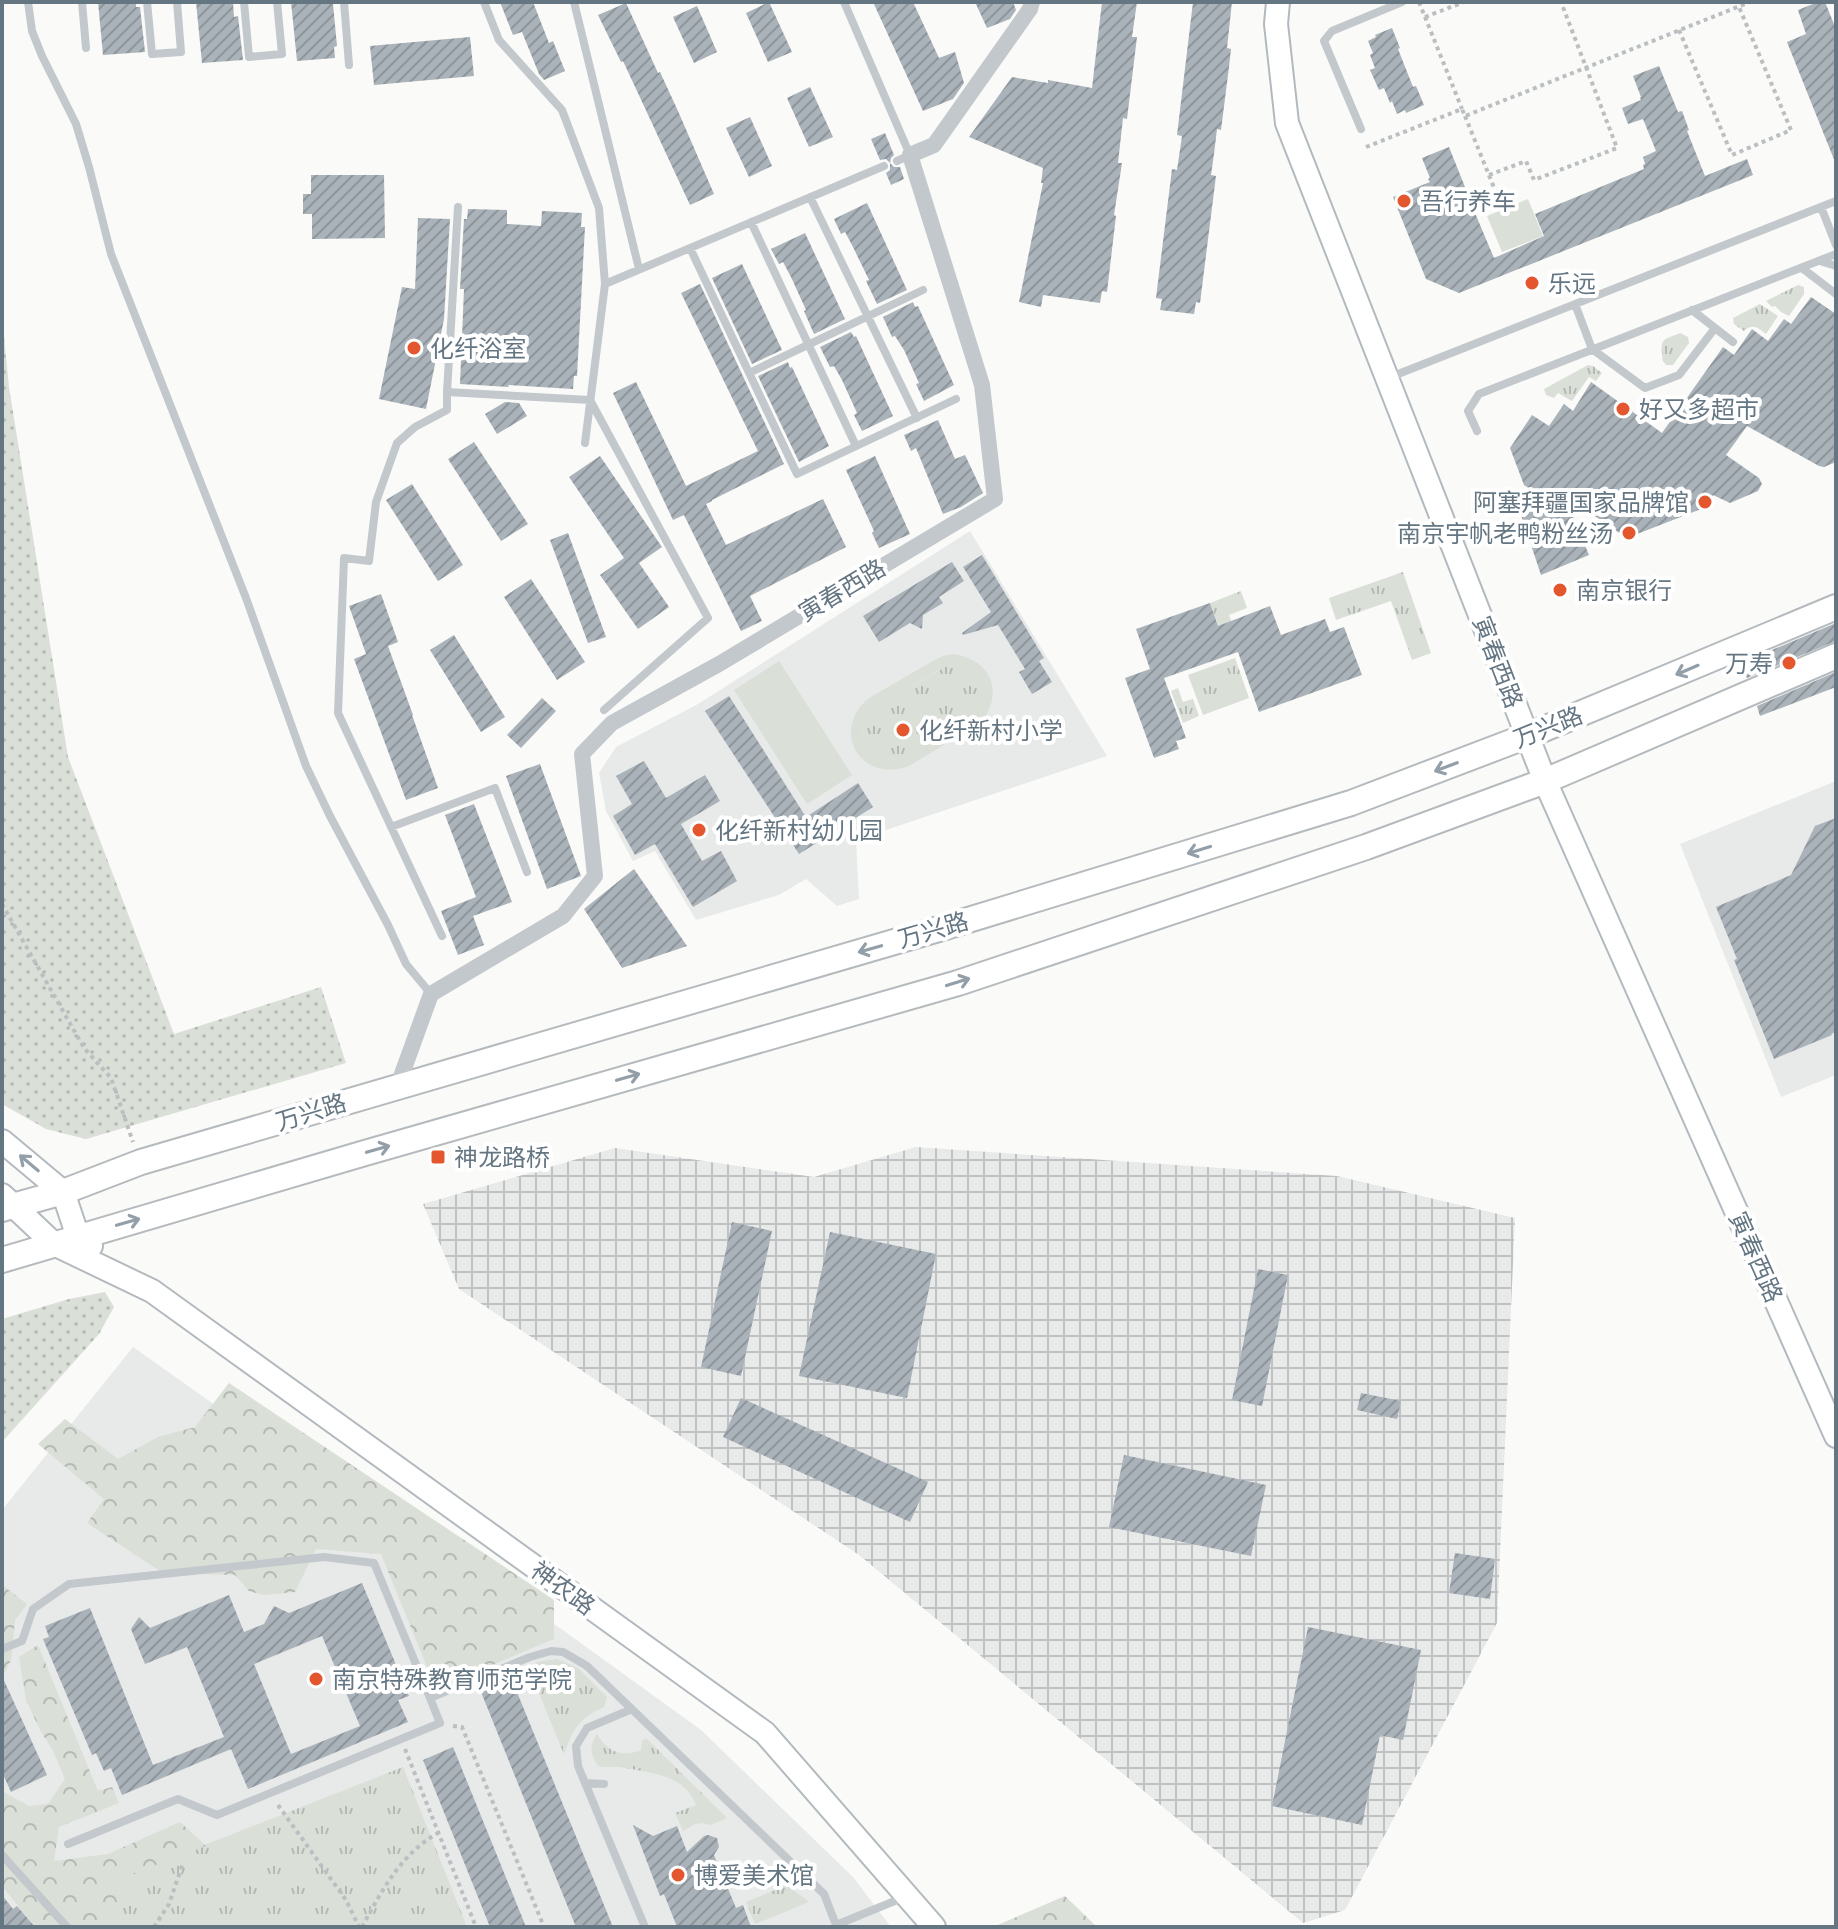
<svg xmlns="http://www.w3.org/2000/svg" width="1838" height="1929" font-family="'DM Sans','Noto Sans SC',sans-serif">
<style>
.built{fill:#e8e9e9}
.industrial{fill:url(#industrial-grid)}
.grass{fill:url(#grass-tufts)}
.forest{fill:url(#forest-crowns)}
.park{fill:url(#park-dots)}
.garden{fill:#dadfd7;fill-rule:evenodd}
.building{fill:url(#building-hatch);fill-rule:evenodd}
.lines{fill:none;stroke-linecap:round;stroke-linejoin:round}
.secondary-casing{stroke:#b3babf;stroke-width:26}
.primary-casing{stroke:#b5babe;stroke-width:28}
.path{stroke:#bbbfc2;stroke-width:4;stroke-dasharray:4 4;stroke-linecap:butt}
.lane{stroke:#c3c8cc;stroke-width:8}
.street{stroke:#c3c8cc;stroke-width:16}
.secondary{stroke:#fff;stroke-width:22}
.primary{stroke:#fff;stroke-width:24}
.oneway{stroke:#939fa8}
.poi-dot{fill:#e4572e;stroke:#fff;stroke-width:3}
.labels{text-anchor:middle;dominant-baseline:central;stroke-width:8;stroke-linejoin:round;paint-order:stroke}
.poi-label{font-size:24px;fill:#657683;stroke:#fff;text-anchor:start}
.street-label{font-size:24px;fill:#657683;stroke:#fff}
</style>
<defs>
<pattern id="industrial-grid" width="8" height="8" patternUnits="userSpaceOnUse" patternTransform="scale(2)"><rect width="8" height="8" fill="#e8e9e9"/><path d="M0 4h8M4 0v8" fill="none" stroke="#c0c1c2"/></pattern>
<pattern id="grass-tufts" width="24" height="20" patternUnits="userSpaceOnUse" patternTransform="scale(2)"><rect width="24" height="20" fill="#dadfd7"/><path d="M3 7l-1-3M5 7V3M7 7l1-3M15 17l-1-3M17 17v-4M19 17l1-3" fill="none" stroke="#b4b9b4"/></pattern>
<pattern id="forest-crowns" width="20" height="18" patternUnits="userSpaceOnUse" patternTransform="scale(2)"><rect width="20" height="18" fill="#dadfd7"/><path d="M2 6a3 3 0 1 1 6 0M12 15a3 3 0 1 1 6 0" fill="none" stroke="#b4b9b4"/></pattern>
<pattern id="park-dots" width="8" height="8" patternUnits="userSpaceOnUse" patternTransform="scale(2)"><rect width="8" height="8" fill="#dadfd7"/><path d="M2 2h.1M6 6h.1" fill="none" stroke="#b4b9b4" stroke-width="1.8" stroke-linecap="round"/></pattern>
<pattern id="building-hatch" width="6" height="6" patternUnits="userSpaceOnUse" patternTransform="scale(2)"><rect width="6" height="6" fill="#aab3b9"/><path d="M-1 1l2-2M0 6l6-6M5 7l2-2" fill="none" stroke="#8e969c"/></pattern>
</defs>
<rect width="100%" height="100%" fill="#fafaf8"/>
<path class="built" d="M970,531L1107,756L856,840L859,899L837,906L806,879L779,895L696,920L655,851L633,861L606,811L599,773L616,747L698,704Z
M1836,781V1075L1781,1097L1680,844Z
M133,1347L382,1523L560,1628L701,1730L853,1877L891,1927H2V1510Z"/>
<path class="industrial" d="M916,1147L1337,1176L1515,1218L1497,1623L1345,1910L1303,1923L859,1555L459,1289L423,1204L615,1148L814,1177Z"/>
<path class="grass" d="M1798,285L1804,287V294L1789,316L1781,312L1775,306L1772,307L1766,301Z
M1760,304L1778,316L1766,334C1758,328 1753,323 1744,331L1734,324L1733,318Z
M1680,333L1688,337L1689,343L1673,365H1666C1661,358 1663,362 1662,353C1660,337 1667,339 1680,333Z
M1588,365L1593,366L1602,373L1596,381L1589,377L1572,401L1558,393L1554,398L1546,395L1544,389Z
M1403,572L1431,653L1412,660L1391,601L1336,620L1329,598Z
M1241,591L1247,608L1229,615L1238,640L1225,645L1210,603Z
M1235,658L1249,698L1203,715L1188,675Z
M954,666C980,670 988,694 974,714C960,724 910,756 896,759C864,765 853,729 874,708L945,667Z
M1178,688L1183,702L1193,699L1199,716L1183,723L1171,691Z
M557,1659L578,1668L607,1697L604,1707C578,1719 574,1728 564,1754L529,1669L537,1662Z
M597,1734C607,1752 623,1758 641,1750L642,1741L646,1738L727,1818L710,1825L702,1823L695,1824L683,1831L675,1813L696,1805C686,1779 661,1774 636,1770C630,1769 623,1767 617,1767C609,1766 605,1768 598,1766C590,1753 589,1746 597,1734Z
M403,1767L467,1927H126L116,1908L121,1878Z
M787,1885L809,1902L755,1924L746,1902Z"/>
<path class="forest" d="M229,1383L554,1600V1639L454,1681L434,1684L381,1554L316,1549L295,1592L263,1595L249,1591L235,1575L163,1573L87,1523L104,1499L38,1444L65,1419L118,1459L158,1437L195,1427Z
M2,1585L27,1604L15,1620L11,1660L2,1678Z
M38,1645L98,1791L112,1787L119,1803L59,1827L54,1861L108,1854L180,1822L206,1846L121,1878L116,1908L126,1927H35L2,1886V1791L29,1806L48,1804L65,1779L53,1751L40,1730L26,1700L19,1657Z
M1065,1896L1097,1927H993Z"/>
<path class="park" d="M2,315L9,387L68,757L174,1034L321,987L346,1063L86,1139L46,1129L2,1104Z
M105,1292L114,1307L99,1334L2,1442V1319L69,1299Z"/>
<path class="garden" d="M1528,199L1543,236L1502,252L1487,216Z
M954,654C991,660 1004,691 982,722L909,766C861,784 829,731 869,698L933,661L943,656ZM954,666C980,670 988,694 974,714C960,724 910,756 896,759C864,765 853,729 874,708L937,671L945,667Z
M779,661L852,775L807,804L734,690Z"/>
<path class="building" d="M98,2H136V7H140L145,52L103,55Z
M196,2H233L234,17L238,16L243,60L202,63Z
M291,2H328L329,4H333L337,46L334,47L335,58L297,61Z
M500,2H533L549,43L553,41L565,71L544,80L539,74L522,32L513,35Z
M769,2L792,52L768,62L746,13Z
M873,2H913L939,58L955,52L964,83L953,99L923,111Z
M975,2H1013L1016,10L1010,19L987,28Z
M1102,2H1137L1132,37H1137L1127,119L1123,118L1118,163H1122L1114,215L1116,216L1107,292L1102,291L1100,303L1043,295L1041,307L1019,302L1043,183H1041L1043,168L969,137L1012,77L1048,83V80L1092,88Z
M1193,2H1232L1227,48L1231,49L1229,67L1221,130L1217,129L1214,154L1211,175L1216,176L1200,303L1196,302L1194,314L1160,310L1162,299L1156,298L1172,169L1177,170L1182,136L1177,135Z
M1818,2H1825L1836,29L1835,162L1787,42L1806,34L1798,10Z
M626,3L658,73L660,72L678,111L714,194L690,205L623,61L621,62L598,15Z
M697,6L717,52L694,63L673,17Z
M1392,28L1400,48L1398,49L1413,87L1416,86L1424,105L1406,113L1405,110L1397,114L1392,101L1390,103L1384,88L1379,90L1370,70L1375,68L1370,55L1373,53L1368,41L1376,37L1375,35Z
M470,37L474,76L374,85L370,46Z
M1659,66L1678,112L1682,111L1689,130L1687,131L1705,176L1747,159L1753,175L1459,293L1426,279L1393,197L1430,182L1428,179L1430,178L1422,158L1449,147L1467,192L1470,191L1478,212L1475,213L1494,258L1544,236L1535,214L1644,169L1643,165L1645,164L1643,157L1656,151L1643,119L1628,124L1622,108L1641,100L1640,98L1641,97L1633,76Z
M810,87L833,137L809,147L787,98Z
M750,117L772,166L749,177L726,128Z
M885,133L894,155L891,158L890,163L894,167H900L904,179L891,185L886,173L890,170V163L886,159L880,160L871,139Z
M311,175H384L385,238L312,239V214H303V194H311Z
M867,203L907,290L877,304L866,281L869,280L853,247L845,232L841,234L834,219Z
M468,209L507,210V224L541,226L542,211L582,213L581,227H585L577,376H574L573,389L508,385L509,387L460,384L464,289H460L464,219H467Z
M418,218L450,219L444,319L426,409L379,399L402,287L415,289Z
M805,233L845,319L814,334L804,311L806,310L791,277L783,262L779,264L771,249Z
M742,264L782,350L752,364L712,278Z
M700,284L784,464L712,500V501L706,504L726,545L823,499L846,547L750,596L762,621L741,631L684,515L673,520L613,393L636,382L686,486L758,451L681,293Z
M1811,297L1836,314V462L1824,467L1819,466L1747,426L1726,455L1759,478L1762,484L1758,491L1730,503L1713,495L1706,507L1627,538L1564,495L1589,555L1541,575L1519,509L1544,498L1524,485L1510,448L1532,415L1549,426L1564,404L1573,411L1591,382L1662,433L1723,347L1734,355L1752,329L1768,341L1784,319L1791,324Z
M913,302L915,307L918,306L954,385L924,401L916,384L919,383L904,350L895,336L892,337L883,317Z
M851,332L854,337L856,336L893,416L862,431L854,415L857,413L842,380L834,366L830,367L820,347Z
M788,362L790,368L792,367L829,446L799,462L758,376Z
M505,402L519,403L527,416L497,434L485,414Z
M938,420L955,459L965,455L983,493L961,507L943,514L916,448L911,451L904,435Z
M474,442L528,524L501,541L448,459Z
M600,456L662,547L639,563L669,607L638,629L600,575L624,558L569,477Z
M875,456L910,534L879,548L872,533L874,531L846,470Z
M412,484L463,565L438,581L386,500Z
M568,533L606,637L588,643L550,540Z
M982,555L1044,658L1039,661L1052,682L1032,694L1019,672L1025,669L998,625L963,635L962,633L991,612L963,567Z
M952,562L964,581L939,597L943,603L923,615L922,629L910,623L879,642L863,616Z
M531,579L585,662L557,680L504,597Z
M381,594L398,642L388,646L413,715H412L438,788L406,800L354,659L366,654L349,606Z
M1210,603L1218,626L1270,606L1281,635L1325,619L1330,632L1344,627L1362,675L1259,712L1238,652L1164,678L1186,738L1176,741L1179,749L1154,758L1125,678L1150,669L1136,629Z
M1836,623V641L1747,678L1741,663Z
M454,635L505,717L481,732L430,650Z
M1836,672V687L1760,716L1757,706Z
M729,696L806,817L858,783L873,807L799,854L705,711Z
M542,698L556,711L521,748L507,735Z
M644,761L666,798L705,775L720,801L681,824L702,861L721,851L737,881L693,907L655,844L635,855L613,816L632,804L616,776Z
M540,764L581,876L547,889L506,776Z
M474,804L512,902L473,916L484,945L458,955L441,911L476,897L445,815Z
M1836,818V1032L1831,1034L1832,1035L1774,1059L1734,960L1737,959L1716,907L1791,875L1815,826Z
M634,869L687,946L622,968L584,909Z
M732,1222L772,1231L741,1376L701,1367Z
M830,1232L936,1254L907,1398L799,1376Z
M1258,1269L1288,1275L1262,1406L1232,1400Z
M1361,1393L1401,1401L1397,1419L1357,1410Z
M741,1398L928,1482L910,1522L723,1437Z
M1124,1455L1266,1485L1251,1556L1109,1527Z
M1455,1553L1495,1559L1490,1599L1449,1593Z
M362,1583L409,1696L398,1700L408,1722L248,1789L231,1749L122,1795L111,1768L104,1771L96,1753L92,1755L43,1639L49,1637L45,1626L90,1608L153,1765L224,1737L187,1647L145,1664L131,1629L139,1617L150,1628L229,1595L244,1632L264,1624L274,1606L289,1613ZM322,1636L360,1726L291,1754L254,1664Z
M1308,1627L1421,1650L1403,1740L1380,1735L1362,1825L1272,1806Z
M2,1676L47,1775L11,1792L2,1772Z
M512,1680L613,1927H576L504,1749L481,1692Z
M453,1747L526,1927H490L423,1760Z
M633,1825L653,1836L677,1826L687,1852L704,1836L708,1835L717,1838L719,1847L714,1855L736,1908L743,1905L751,1927H677L664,1894L660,1896Z
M2,1895L13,1909L17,1906L35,1927H2Z"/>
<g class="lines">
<defs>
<path id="secondary" d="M1278,2L1276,24L1287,123L1545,781L1836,1436
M2,1141L63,1192L78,1237L91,1246
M2,1195L54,1244L152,1291L765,1733L934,1927"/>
<path id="primary" d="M2,1209L63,1192L141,1162L942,928L1351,803L1527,736L1836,607
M2,1260L365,1153L958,983L1366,847L1545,781L1836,656"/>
</defs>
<use href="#secondary" class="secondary-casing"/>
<use href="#primary" class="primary-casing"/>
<path class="path" d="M1419,2L1462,109
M1425,17L1464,2
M1679,30L1732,155L1791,130L1739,7
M1465,116L1499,200
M1366,147L1462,109L1465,116L1750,2
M1489,175L1526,161L1534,180L1617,148L1561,2
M2,904L84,1048L111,1078L133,1142
M453,1726L462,1727L544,1927
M405,1749L476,1927
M278,1805L346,1900L359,1927
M154,1927L169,1904L183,1863
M362,1927C382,1890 401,1854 438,1833"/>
<path class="lane" d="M28,2L32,31L42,56L76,124L89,167L111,254L246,598L306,766L330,816L388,925L406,964L431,994
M82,2L86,48
M147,2L152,54L181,52L177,2
M244,2L249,57L282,54L277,2
M344,2L349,65
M484,2L499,40L562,110L599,208L605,284
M574,2L639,269
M844,2L910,155L897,161
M1361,129L1324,41L1332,31L1402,2
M810,197L917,418
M458,207L447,392L590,400L708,618L604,710
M1821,207L1836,245
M751,222L856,446
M690,248L797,474L956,399
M1820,261L1836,266
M1802,268L1836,294
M1575,304L1592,349L1645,388L1679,375L1715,328
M1692,310L1733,342
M749,373L923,290
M1388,378L1836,201
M1477,431L1468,411L1479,394L1836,254
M585,443L605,284L884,166
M391,827L495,788L527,872
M442,936L338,713L344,558L369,561L376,502L397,443L415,427L447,410V392
M2,1649L22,1641L33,1609L69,1584L324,1557L374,1563L430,1698
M632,1709L587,1728L576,1746L578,1766L645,1927
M585,1783L604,1784
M68,1844L178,1799L217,1815L440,1723L430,1698L530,1657L551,1651L563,1652L587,1666L824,1894L836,1925L907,1896
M2,1855L67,1927"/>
<path class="street" d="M398,1085L431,994L563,916L595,876L582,754L612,723L719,664L995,499L982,385L910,155L934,145L1030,9L1032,2"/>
<use href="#secondary" class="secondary"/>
<use href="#primary" class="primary"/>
</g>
<defs><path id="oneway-shaft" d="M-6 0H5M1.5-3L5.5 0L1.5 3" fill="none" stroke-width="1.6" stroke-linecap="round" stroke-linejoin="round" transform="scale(2)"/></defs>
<g class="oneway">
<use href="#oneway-shaft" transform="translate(1687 670) rotate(157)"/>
<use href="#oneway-shaft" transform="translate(1446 767) rotate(159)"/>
<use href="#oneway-shaft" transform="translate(1199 850) rotate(163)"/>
<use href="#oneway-shaft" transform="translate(870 949) rotate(164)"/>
<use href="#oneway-shaft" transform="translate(958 982) rotate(-17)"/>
<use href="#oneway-shaft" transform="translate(628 1077) rotate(-16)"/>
<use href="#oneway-shaft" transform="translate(378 1149) rotate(-16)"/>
<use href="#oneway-shaft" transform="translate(29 1163) rotate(-140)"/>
<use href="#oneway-shaft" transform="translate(128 1222) rotate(-16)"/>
</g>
<g class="poi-dot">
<circle cx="1404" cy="201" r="8"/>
<circle cx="1532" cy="283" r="8"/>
<circle cx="414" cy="348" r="8"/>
<circle cx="1623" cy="409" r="8"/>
<circle cx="1705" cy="502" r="8"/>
<circle cx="1629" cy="533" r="8"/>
<circle cx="1560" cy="590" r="8"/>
<circle cx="1789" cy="663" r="8"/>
<circle cx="903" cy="730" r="8"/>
<circle cx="699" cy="830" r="8"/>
<rect x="430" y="1149" width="16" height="16" rx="4"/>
<circle cx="316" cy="1679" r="8"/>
<circle cx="678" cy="1875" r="8"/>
</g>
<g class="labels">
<g class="poi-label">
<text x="1420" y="201">吾行养车</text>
<text x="1548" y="283">乐远</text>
<text x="430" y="348">化纤浴室</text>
<text x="1639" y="409">好又多超市</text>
<text x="1689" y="502" text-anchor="end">阿塞拜疆国家品牌馆</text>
<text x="1613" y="533" text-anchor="end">南京宇帆老鸭粉丝汤</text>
<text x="1576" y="590">南京银行</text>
<text x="1773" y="663" text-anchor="end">万寿</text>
<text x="919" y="730">化纤新村小学</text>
<text x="715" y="830">化纤新村幼儿园</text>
<text x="454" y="1157">神龙路桥</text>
<text x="332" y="1679">南京特殊教育师范学院</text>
<text x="694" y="1875">博爱美术馆</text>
</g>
<g class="street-label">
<text transform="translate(842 590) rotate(-31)">寅春西路</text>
<text transform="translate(1498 662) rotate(69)">寅春西路</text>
<text transform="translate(1548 727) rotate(-22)">万兴路</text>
<text transform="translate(933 930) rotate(-16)">万兴路</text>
<text transform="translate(311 1112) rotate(-17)">万兴路</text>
<text transform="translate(1756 1257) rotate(66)">寅春西路</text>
<text transform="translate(563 1588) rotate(36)">神农路</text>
</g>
</g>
<rect width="1838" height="1929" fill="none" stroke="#657683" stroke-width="8"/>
</svg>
